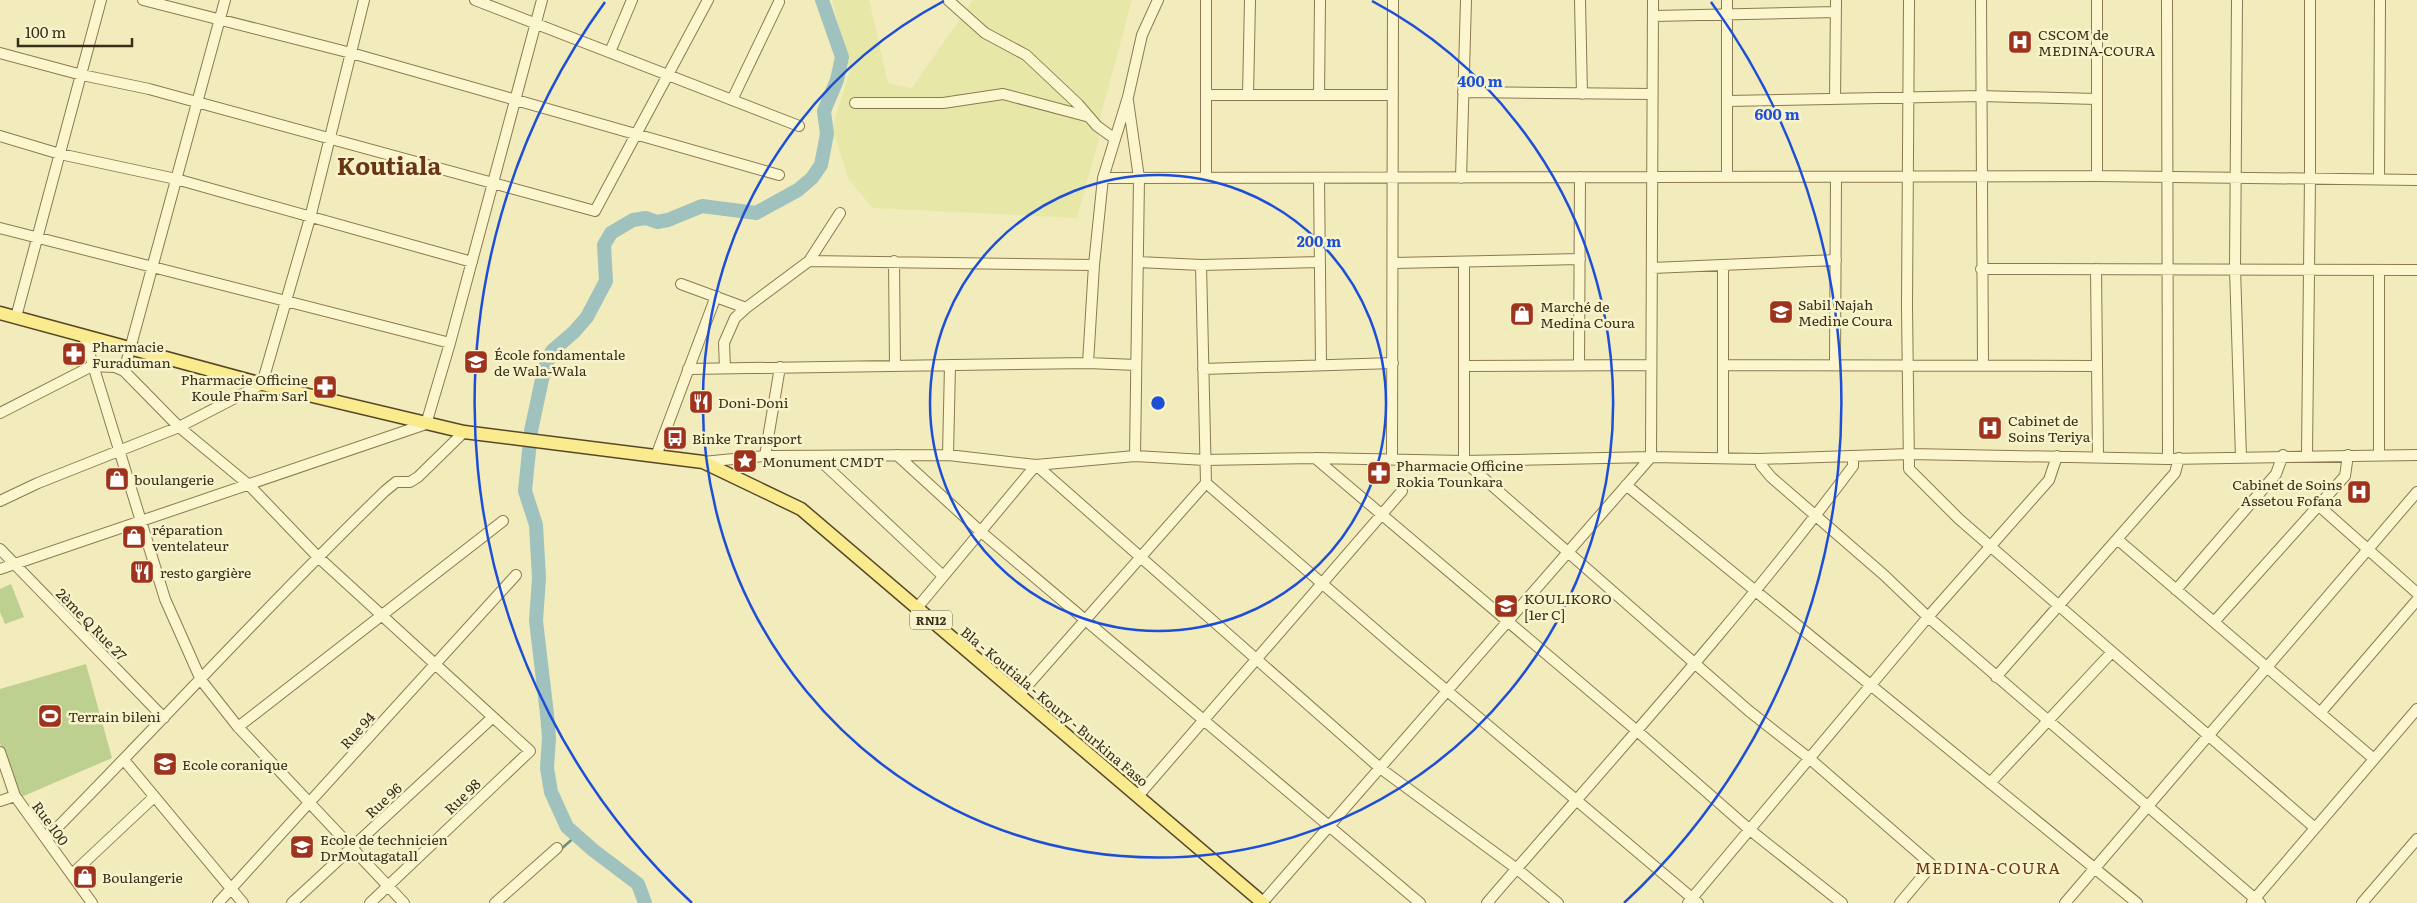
<svg xmlns="http://www.w3.org/2000/svg" width="2417" height="903" font-family="Literata,serif">
<style>
.farmland{fill:#e7e8a8}
.green{fill:#bdd08f}
.lines{fill:none;stroke-linecap:round;stroke-linejoin:round}
.stream{stroke:#67908d;stroke-width:2.5}
.river{stroke:#a0c2be;stroke-width:14}
.minor-casing{stroke:#8a7a53;stroke-width:12}
.major-casing{stroke:#574729;stroke-width:15}
.minor{stroke:#fcf6cf;stroke-width:10}
.major{stroke:#faeb8e;stroke-width:12}
.ring{fill:none;stroke:#1d4ed8;stroke-width:2.5}
.labels{text-anchor:middle;dominant-baseline:central;stroke-width:5;stroke-linejoin:round;paint-order:stroke}
.shield{fill:#f8f3cb;stroke:#72694f;stroke-width:1}
.shield-label{font-size:12px;font-weight:bold;fill:#382e1a}
.poi-label{font-size:14px;fill:#382e1a;stroke:#f8f3cb;text-anchor:start}
.street-label{font-size:14px;fill:#382e1a;stroke:#f8f3cb}
.quarter-label{font-size:16px;letter-spacing:1px;fill:#693515;stroke:#f8f3cb}
.town-label{font-size:24px;font-weight:bold;fill:#693515;stroke:#f8f3cb}
.centre{fill:#1d4ed8;stroke:#f8f3cb;stroke-width:2.5}
.ring-label{font-size:15px;text-anchor:middle;font-weight:bold;fill:#1d4ed8;stroke:#f8f3cb;stroke-width:5;stroke-linejoin:round;paint-order:stroke}
</style>
<rect width="100%" height="100%" fill="#f2ebbb"/>
<path class="farmland" d="M832,0H869L888,83L912,88L973,0H1132L1100,118L1098,142L1077,218L873,208L849,180L832,128L850,71Z"/>
<path class="green" d="M11,584L24,617L5,624L0,612V589Z
M86,664L112,758L19,798L0,743V689Z"/>
<g class="lines">
<path class="stream" d="M560,850L577,835"/>
<path class="river" d="M645,903L638,884L593,850L567,827L551,792L547,768L549,738L547,714L536,621L539,578L536,525L525,491L531,431L544,370L552,351L574,332L587,317L606,281L604,245L611,233L633,220L646,218L657,222L668,220L702,206L756,213L798,190L812,178L821,165L827,134L824,111L837,80L842,57L822,0"/>
<defs>
<path id="minor" d="M143,0L351,53L779,175
M475,0L799,126
M948,0L985,33L1026,55L1078,104L1097,126L1115,139
M1580,0L1582,94
M1727,0V177
M1909,0L1907,306L1909,469L1959,519L2315,828
M1981,0L1983,365
M2167,0L2168,459
M2237,0L2235,269L2241,457
M1653,16L1836,12
M610,52L632,0
M0,53L82,75L149,89L595,211L708,0
M1463,92L1652,94
M1206,95H1393
M1248,95L1250,0
M1319,95L1320,0
M1835,99L1836,0
M732,100L779,2
M1128,101L1139,178L1135,456
M1727,101L1981,96L2096,99
M855,103H943L1003,94L1086,116
M0,136L60,154L176,179L472,262
M1206,176V0
M2097,176V0
M1103,178L2097,176L2417,180
M1319,178L1321,364
M1461,178L1466,0
M2379,179L2380,0
M0,228L450,343
M809,261L1094,265
M894,261L895,366
M1138,262L1201,265L1320,262
M1464,262V461L1749,711L1810,759L1932,865L1900,903
M1393,263L1580,259
M1652,268L1836,260
M1981,269L2417,270
M2096,269L2098,457
M681,284L746,308
M16,317L101,0
M84,336L165,599L201,680L238,727L404,903
M1088,363L1094,265L1103,178L1128,97L1142,35L1158,0
M1835,364L1836,177
M1579,365L1580,177
M1723,365L2097,366
M1464,366L1651,365
M725,368L724,343L735,318L746,308L809,261L840,213
M688,369L1088,363L1136,365
M1203,369L1393,363
M124,371L225,0
M0,413L92,366L115,367L124,371L179,427L249,485L317,556L530,751L370,903
M897,455L980,531L1420,903
M948,455L950,365
M2307,455L2310,178V0
M2379,455V270
M656,456L716,296
M765,456L780,367
M826,456L825,465L943,576
M1723,457V266
M1315,458L1636,730L1750,830L1842,903
M1392,459L1393,0
M1760,459L1761,465L1771,477L1884,575L1928,617L2260,903
M703,462L765,456L948,455L1036,465L1135,456L1205,460L1315,458L1464,461L1651,457L1760,459L1910,454L2168,459L2417,455
M1206,483L1400,651L1698,903
M1626,485L2137,903
M0,501L38,483L179,427L262,384L310,218L364,0
M2318,505L2417,593
M2117,539L2374,759
M0,549L164,718
M0,569L426,424L450,343L542,0
M2176,590L2276,474L2283,455
M917,608L1036,465L1380,768L1517,869L1558,903
M2214,622L2345,476L2348,455
M1996,677L2175,473L2179,458
M1020,694L1206,483L1201,265
M2320,713L2417,600
M238,727L503,521
M0,752L15,796L92,903
M124,760L243,903
M1990,783L2112,652
M1138,796L1402,491
M0,801L15,796
M46,839C160,724 269,603 385,491L396,482H410L418,477L464,432
M72,874L154,797
M1263,902L1651,457L1653,0
M2252,902L2417,709
M218,903L516,575
M292,903L493,717
M495,903L557,848
M1487,903C1611,759 1740,618 1853,466V456
M1688,903L1928,617L2049,480L2057,456
M2065,903L2417,492
M2362,903L2417,839"/>
<path id="major" d="M0,313L262,384L464,432L703,462L801,509L1263,903"/>
</defs>
<use href="#minor" class="minor-casing"/>
<use href="#major" class="major-casing"/>
<use href="#minor" class="minor"/>
<use href="#major" class="major"/>
</g>
<g class="ring">
<circle cx="1158" cy="403" r="228"/>
<path d="M1372 1A455 455 0 1 1 944 1"/>
<path d="M692 903A683 683 0 0 1 605 2M1711 2A683 683 0 0 1 1624 903"/>
</g>
<defs>
<symbol id="hospital-square" viewBox="-11 -11 22 22"><rect x="-9" y="-9" width="18" height="18" rx="4" fill="#9f341e" stroke="#f8f3cb"/><path d="M-5-5h3v3.5h4V-5h3V5h-3V1.5h-4V5h-3Z" fill="#fff"/></symbol>
<symbol id="school-square" viewBox="-11 -11 22 22"><rect x="-9" y="-9" width="18" height="18" rx="4" fill="#9f341e" stroke="#f8f3cb"/><path d="M0-5L7-2L0 1L-7-2ZM-4 1L0 2.5L4 1V4Q0 6-4 4Z" fill="#fff"/></symbol>
<symbol id="shop-square" viewBox="-11 -11 22 22"><rect x="-9" y="-9" width="18" height="18" rx="4" fill="#9f341e" stroke="#f8f3cb"/><path d="M-5-2.5h2.3a2.7 3.5 0 0 1 5.4 0H5L5.5 6h-11ZM-1.5-2.5h3a1.5 2.3 0 0 0-3 0Z" fill="#fff"/></symbol>
<symbol id="pharmacy-square" viewBox="-11 -11 22 22"><rect x="-9" y="-9" width="18" height="18" rx="4" fill="#9f341e" stroke="#f8f3cb"/><path d="M-2-6h4v4h4v4h-4v4h-4v-4h-4v-4h4Z" fill="#fff"/></symbol>
<symbol id="restaurant-square" viewBox="-11 -11 22 22"><rect x="-9" y="-9" width="18" height="18" rx="4" fill="#9f341e" stroke="#f8f3cb"/><path d="M-5-6h1v4h1v-4h1v4h1v-4h1v5L-1.5 .5V6h-2V.5L-5-1ZM5-6V6H3V1.5H1.5Q1.5-4 5-6Z" fill="#fff"/></symbol>
<symbol id="bus-square" viewBox="-11 -11 22 22"><rect x="-9" y="-9" width="18" height="18" rx="4" fill="#9f341e" stroke="#f8f3cb"/><path d="M-5-6H5V4H4V6H2V4H-2V6H-4V4H-5ZM-3.5-4V0h7V-4ZM-3.5 1.2v1.5H-2V1.2ZM2 1.2v1.5H3.5V1.2Z" fill="#fff"/></symbol>
<symbol id="sight-square" viewBox="-11 -11 22 22"><rect x="-9" y="-9" width="18" height="18" rx="4" fill="#9f341e" stroke="#f8f3cb"/><path d="M0-6L1.8-2.2L6-1.7L2.9 1.2L3.7 5.4L0 3.3L-3.7 5.4L-2.9 1.2L-6-1.7L-1.8-2.2Z" fill="#fff"/></symbol>
<symbol id="stadium-square" viewBox="-11 -11 22 22"><rect x="-9" y="-9" width="18" height="18" rx="4" fill="#9f341e" stroke="#f8f3cb"/><path d="M0-5a6.5 5 0 1 0 0 10a6.5 5 0 1 0 0-10ZM-3.5-1.8h7v3.6h-7Z" fill="#fff"/></symbol>
</defs>
<g fill-rule="evenodd">
<use href="#hospital-square" x="2006" y="28" width="28" height="28"/>
<use href="#school-square" x="1767" y="298" width="28" height="28"/>
<use href="#shop-square" x="1508" y="300" width="28" height="28"/>
<use href="#pharmacy-square" x="60" y="340" width="28" height="28"/>
<use href="#school-square" x="462" y="348" width="28" height="28"/>
<use href="#pharmacy-square" x="311" y="373" width="28" height="28"/>
<use href="#restaurant-square" x="687" y="388" width="28" height="28"/>
<use href="#hospital-square" x="1976" y="414" width="28" height="28"/>
<use href="#bus-square" x="661" y="424" width="28" height="28"/>
<use href="#sight-square" x="731" y="447" width="28" height="28"/>
<use href="#pharmacy-square" x="1365" y="459" width="28" height="28"/>
<use href="#shop-square" x="103" y="465" width="28" height="28"/>
<use href="#hospital-square" x="2345" y="478" width="28" height="28"/>
<use href="#shop-square" x="120" y="523" width="28" height="28"/>
<use href="#restaurant-square" x="128" y="558" width="28" height="28"/>
<use href="#school-square" x="1492" y="592" width="28" height="28"/>
<use href="#stadium-square" x="36" y="702" width="28" height="28"/>
<use href="#school-square" x="151" y="750" width="28" height="28"/>
<use href="#school-square" x="288" y="833" width="28" height="28"/>
<use href="#shop-square" x="71" y="863" width="28" height="28"/>
</g>
<g class="labels">
<rect class="shield" x="910" y="610.5" width="42" height="19" rx="4"/>
<g class="shield-label">
<text x="931" y="620">RN12</text>
</g>
<g class="poi-label">
<text x="2038" y="34">CSCOM de<tspan x="2038" dy="16">MEDINA-COURA</tspan></text>
<text x="1798" y="304">Sabil Najah<tspan x="1798" dy="16">Medine Coura</tspan></text>
<text x="1540" y="306">Marché de<tspan x="1540" dy="16">Medina Coura</tspan></text>
<text x="92" y="346">Pharmacie<tspan x="92" dy="16">Furaduman</tspan></text>
<text x="494" y="354">École fondamentale<tspan x="494" dy="16">de Wala-Wala</tspan></text>
<text x="308" y="379" text-anchor="end">Pharmacie Officine<tspan x="308" dy="16">Koule Pharm Sarl</tspan></text>
<text x="718" y="402">Doni-Doni</text>
<text x="2008" y="420">Cabinet de<tspan x="2008" dy="16">Soins Teriya</tspan></text>
<text x="692" y="438">Binke Transport</text>
<text x="762" y="461">Monument CMDT</text>
<text x="1396" y="465">Pharmacie Officine<tspan x="1396" dy="16">Rokia Tounkara</tspan></text>
<text x="134" y="479">boulangerie</text>
<text x="2342" y="484" text-anchor="end">Cabinet de Soins<tspan x="2342" dy="16">Assetou Fofana</tspan></text>
<text x="152" y="529">réparation<tspan x="152" dy="16">ventelateur</tspan></text>
<text x="160" y="572">resto gargière</text>
<text x="1524" y="598">KOULIKORO<tspan x="1524" dy="16">[1er C]</tspan></text>
<text x="68" y="716">Terrain bileni</text>
<text x="182" y="764">Ecole coranique</text>
<text x="320" y="839">Ecole de technicien<tspan x="320" dy="16">DrMoutagatall</tspan></text>
<text x="102" y="877">Boulangerie</text>
</g>
<g class="street-label">
<text transform="translate(92 624) rotate(46)">2ème Q Rue 27</text>
<text transform="translate(1055 706) rotate(40)">Bla - Koutiala - Koury - Burkina Faso</text>
<text transform="translate(357 730) rotate(-48)">Rue 94</text>
<text transform="translate(462 796) rotate(-44)">Rue 98</text>
<text transform="translate(383 800) rotate(-43)">Rue 96</text>
<text transform="translate(51 823) rotate(54)">Rue 100</text>
</g>
<g class="quarter-label">
<text x="1988" y="867">MEDINA-COURA</text>
</g>
<g class="town-label">
<text x="389" y="164">Koutiala</text>
</g>
</g>
<circle cx="1158" cy="403" r="8" class="centre"/>
<g class="ring-label">
<text x="1480" y="87">400 m</text>
<text x="1777" y="120">600 m</text>
<text x="1319" y="247">200 m</text>
</g>
<path d="M18 38v8h114v-8" fill="none" stroke="#382e1a" stroke-width="2.5"/>
<text x="25" y="38" font-size="15" fill="#382e1a" stroke="#f8f3cb" stroke-width="4" paint-order="stroke">100 m</text>
</svg>
